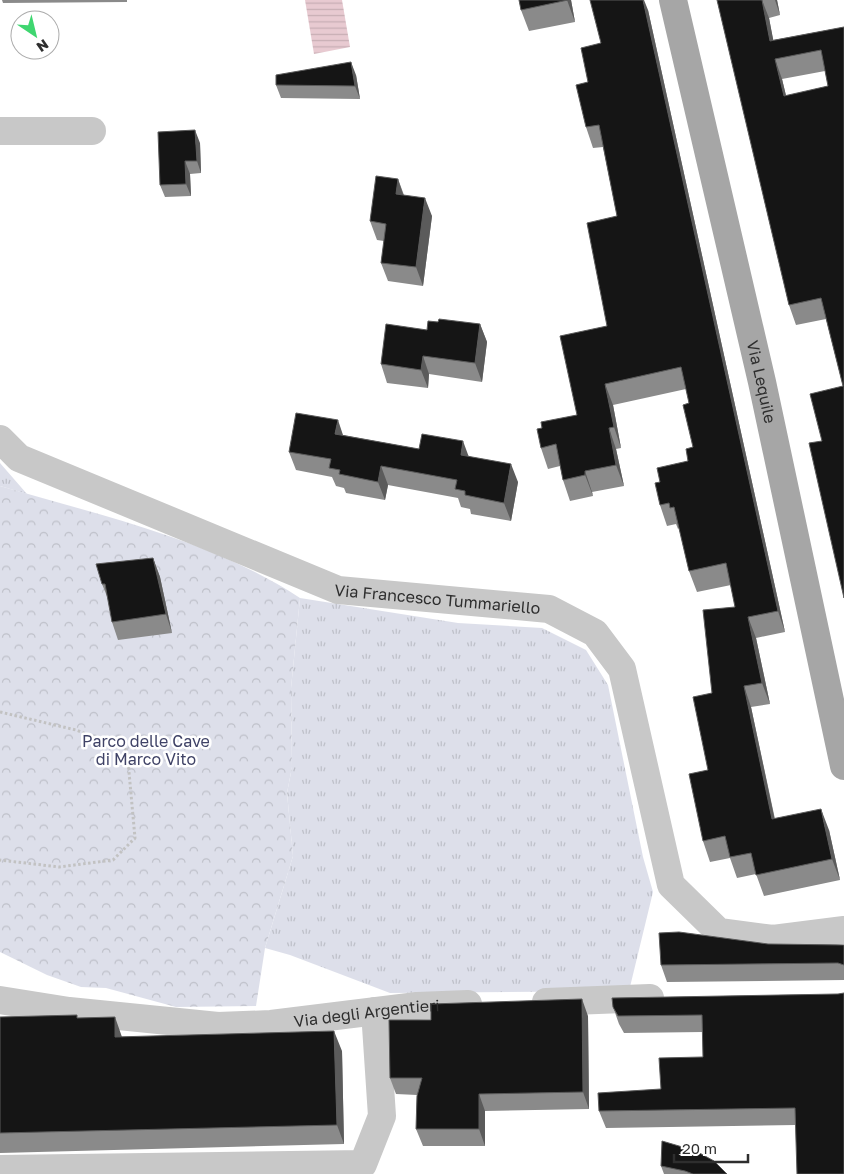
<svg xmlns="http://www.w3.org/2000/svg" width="844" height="1174" font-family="'Golos Text',sans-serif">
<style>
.grass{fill:url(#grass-tufts)}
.park{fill:url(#park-crowns)}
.water{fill:url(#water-rules)}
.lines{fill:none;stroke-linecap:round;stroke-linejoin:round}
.path{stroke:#c2c2c2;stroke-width:3;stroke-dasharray:2.5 2.5;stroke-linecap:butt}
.minor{stroke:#c8c8c8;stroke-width:28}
.major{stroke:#a6a6a6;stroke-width:28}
.wall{fill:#8a8a8a;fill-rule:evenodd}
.shaded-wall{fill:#5b5b5b}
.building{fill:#151515;stroke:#5b5b5b;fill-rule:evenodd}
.labels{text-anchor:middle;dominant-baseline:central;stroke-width:5;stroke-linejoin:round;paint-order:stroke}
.street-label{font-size:16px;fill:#2e2e2e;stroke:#fff}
.park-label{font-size:16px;fill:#3f4266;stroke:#fff}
</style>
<defs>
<pattern id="grass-tufts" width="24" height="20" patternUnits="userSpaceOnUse" patternTransform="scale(1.25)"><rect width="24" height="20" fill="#dddfea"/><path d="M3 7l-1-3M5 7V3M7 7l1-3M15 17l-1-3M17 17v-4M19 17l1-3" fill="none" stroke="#bec0c9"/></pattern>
<pattern id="park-crowns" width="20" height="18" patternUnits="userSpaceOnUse" patternTransform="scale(1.25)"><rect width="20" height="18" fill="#dddfea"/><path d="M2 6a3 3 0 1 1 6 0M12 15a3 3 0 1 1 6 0" fill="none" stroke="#bec0c9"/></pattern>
<pattern id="water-rules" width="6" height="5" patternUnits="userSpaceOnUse" patternTransform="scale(1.25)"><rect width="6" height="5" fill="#e8cad1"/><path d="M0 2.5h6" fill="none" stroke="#c7aeb4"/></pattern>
</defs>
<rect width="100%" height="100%" fill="#fff"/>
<path class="grass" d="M0,463L27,494L0,486Z
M300,598L458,623L542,628L586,650L608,685L643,857L653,892L629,991L390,993L290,955L265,948L293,856L287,793L292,767L291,688Z"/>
<path class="park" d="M0,486C102,516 210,539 300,598L291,688L292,767L287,793L293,856L265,948L256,1006L176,1007L106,988L81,987L47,975L0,952Z"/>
<path class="water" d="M305,0H342L350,47L314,54Z"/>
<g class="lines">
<path class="path" d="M0,712L76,730L127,750L135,838L113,860L59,867L0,860"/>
<g class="minor">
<path d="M0,131H92"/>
<path id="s1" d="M0,439L19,458L338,590L549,609L595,633L622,669L671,885L719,932L773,939L844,930"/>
<path id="s2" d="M0,1000L69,1011L218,1026L271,1024L417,1006L468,1004"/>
<path d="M546,1002L650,998"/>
<path d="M0,1169L363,1164L382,1116L375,1011"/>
</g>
<path class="major" id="s3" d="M673,0L762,382L844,766"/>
</g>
<path class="wall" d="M2,0H127V2L3,3Z
M519,0H571L575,22L529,31L521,10Z
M717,0H777L780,15L769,18L773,40L844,27V598L822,441L843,386L826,319L796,325L789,305ZM825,71L828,86L786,96L782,79Z
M648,10L785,632L756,638L770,704L751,707L775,819L829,830L840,880L764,896L756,874L737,878L730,858L710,862L703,841L708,770L712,693L735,607L731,585L697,592L689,571L679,528L678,529L676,524L667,526L660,505V482L688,461L693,447L689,403L686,389L613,405L621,448L616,449L624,486L592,492L593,496L570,501L563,480L560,466L548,469L541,448L542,428L577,415L607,326L617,216L603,147L593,148L586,127L588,82L601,43Z
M356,75L360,99L281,98L276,85Z
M200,143L201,173L190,174L191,196L165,197L160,185Z
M398,179L404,195L432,216L423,286L388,281L381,263L384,241L377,240L370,221Z
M438,322L480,324L487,342L482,382L429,374L428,388L387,383L381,364L427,330Z
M343,435L419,449L469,456L518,482L511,521L471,514L470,509L461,507L458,498L388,485L385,500L346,493L344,488L336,486L332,477L296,470L289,452Z
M153,558L160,577L172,633L118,640L112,622L108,599L102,584Z
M768,944L844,945V980L667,982L661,965Z
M838,994L795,1125L606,1128L599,1111L661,1089L703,1057V1032L624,1033L619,1024L613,1007Z
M588,1016L589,1109L485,1111V1146H423L416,1129L417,1095L396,1094L390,1078Z
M0,1017L78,1018L122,1037L342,1051L344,1144L0,1153Z
M661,1166L727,1174H664Z"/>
<path class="shaded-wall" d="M567,0H571L575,22Z
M643,0H644L648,10L785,632L778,611Z
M762,0L769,18L777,59L770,41Z
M775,0H777L780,15Z
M775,59L782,79L791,116L784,96Z
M351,62L356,75L360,99L355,86Z
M195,130L200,143L201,173L197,161Z
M185,161L190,174L191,196L186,184Z
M398,179L404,197L396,194Z
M425,198L432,216L423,286L416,267Z
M480,324L487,342L482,382L475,363Z
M423,356L429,374L428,388L421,370Z
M605,384L613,405L621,448L614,427Z
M338,420L344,438L335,434Z
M609,428L616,449L624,486L616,465Z
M463,441L470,460L461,455Z
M511,464L518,482L511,521L504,503Z
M381,466L388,485L385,500L378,482Z
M585,471L592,492L593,496L585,475Z
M153,558L160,577L172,633L166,614Z
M748,617L756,638L770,704L762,683Z
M744,686L751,707L779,840L772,819Z
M821,809L829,830L840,880L832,859Z
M582,999L588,1016L589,1109L583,1092Z
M115,1017L122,1037H115Z
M334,1031L342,1051L344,1144L337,1125Z
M479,1094L485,1111V1146L479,1129Z"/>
<path class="building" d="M519,0H568L521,10Z
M590,0H643L778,611L748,617L762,683L744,686L772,819L821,809L832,859L756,875L751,853L730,857L725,836L703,841L689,774L708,770L693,697L712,693L703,610L735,607L726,563L689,571L674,507L670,508L669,503L660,505L655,483L660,482L657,468L688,461L686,449L693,447L683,405L689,403L681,367L605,384L614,427L609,428L616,465L585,471V475L563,480L556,444L541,448L537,429L542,428L541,422L577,415L560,336L607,326L587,223L617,216L599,125L586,127L576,85L588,82L581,48L601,43Z
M717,0H762L770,41L844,27V598L809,443L822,441L810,394L843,386L821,298L789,305ZM821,50L828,86L784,96L775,59Z
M351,62L355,86L276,85V75Z
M195,130L197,161H185L186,184L160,185L158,132Z
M376,176L398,179L396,194L425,198L416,267L381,263L386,224L370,221Z
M439,319L480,324L475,363L423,356L421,370L381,364L386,324L427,330L428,321L438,322Z
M296,413L338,420L335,434L419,449L422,434L463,441L461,455L511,464L504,503L465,495V491L455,489L457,480L381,466L378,482L339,474L340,470L329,468L331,459L289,452Z
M153,558L166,614L112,622L105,584H102L96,564Z
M679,932L768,944L844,945V965L838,963L661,965L659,933Z
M844,993V1174H797L795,1108L599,1111L598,1093L661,1089L659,1058L703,1057L702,1015L618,1016L613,1007L612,998L838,994Z
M582,999L583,1092L479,1094V1129H416L417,1096L422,1078H390L389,1020H431V1004Z
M77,1015V1018L115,1017V1037L334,1031L337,1125L0,1133V1017Z
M662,1141L696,1151L714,1161L727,1174H693L685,1171L661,1166Z"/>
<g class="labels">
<g class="street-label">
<text stroke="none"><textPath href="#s3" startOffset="392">Via Lequile</textPath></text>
<text stroke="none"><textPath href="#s1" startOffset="472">Via Francesco Tummariello</textPath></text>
<text stroke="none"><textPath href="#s2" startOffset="369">Via degli Argentieri</textPath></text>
</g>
<g class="park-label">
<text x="146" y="741">Parco delle Cave<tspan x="146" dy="18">di Marco Vito</tspan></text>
</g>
</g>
<g transform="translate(35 35) rotate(145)"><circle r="24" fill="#ffffff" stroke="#ababab"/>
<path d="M0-4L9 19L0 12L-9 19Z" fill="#3fd670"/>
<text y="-8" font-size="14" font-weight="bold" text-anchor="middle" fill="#2e2e2e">N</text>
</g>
<path d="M674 1154v8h74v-8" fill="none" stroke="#2e2e2e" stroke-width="2.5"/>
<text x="682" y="1154" font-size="15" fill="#2e2e2e" stroke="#ffffff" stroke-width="4" paint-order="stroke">20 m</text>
</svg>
